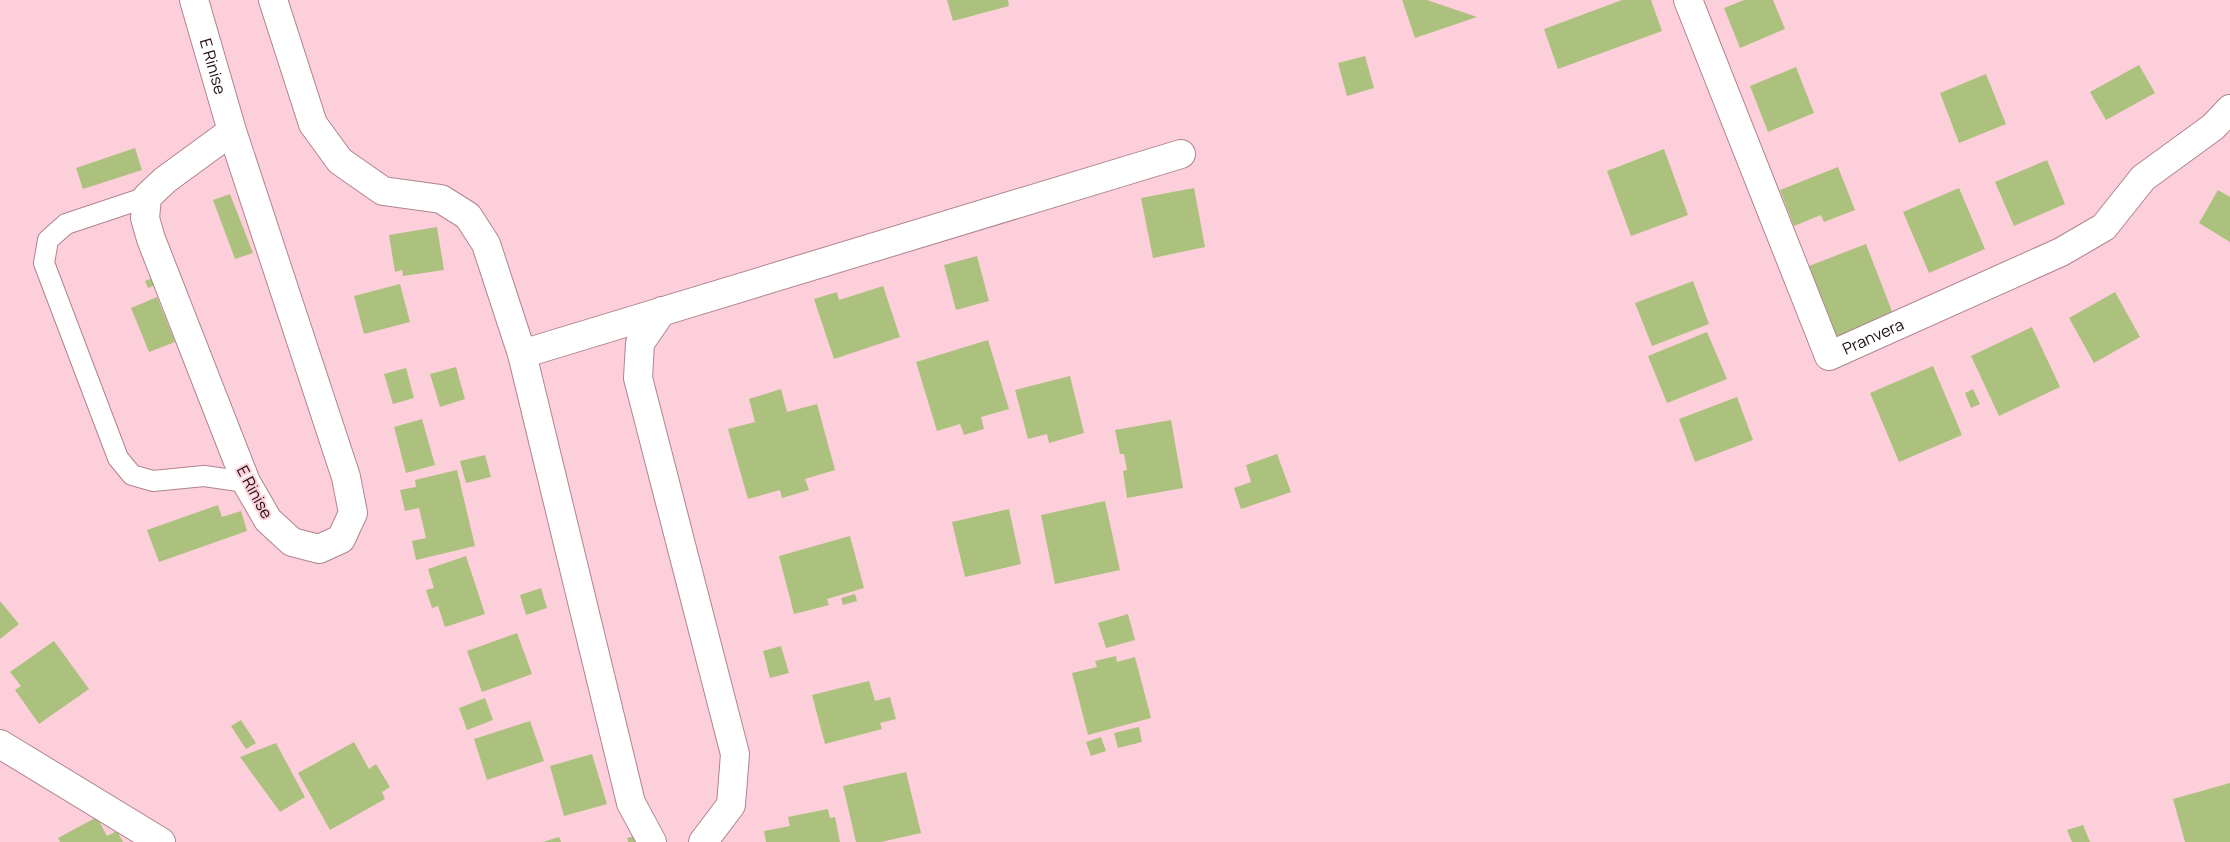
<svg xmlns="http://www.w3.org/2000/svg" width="2230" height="842" font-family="Manrope,sans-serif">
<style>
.building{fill:#acc17e}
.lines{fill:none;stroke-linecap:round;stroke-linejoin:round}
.lane-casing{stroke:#ae848e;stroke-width:22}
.street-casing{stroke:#ae848e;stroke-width:30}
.lane{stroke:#fff;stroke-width:20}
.street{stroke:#fff;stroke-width:28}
.labels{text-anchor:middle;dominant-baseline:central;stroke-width:4;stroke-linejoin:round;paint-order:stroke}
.street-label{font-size:16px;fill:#1f1014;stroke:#fdcfda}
</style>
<rect width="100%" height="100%" fill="#fdcfda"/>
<path class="building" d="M947,0H1008L1009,6L953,21Z
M1402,0H1427L1477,17L1415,38Z
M1622,0H1651L1662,31L1558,69L1544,29Z
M1744,0H1773L1785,29L1740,48L1724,8Z
M1365,56L1374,88L1347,96L1338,63Z
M2139,65L2155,93L2106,120L2090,92Z
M1796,67L1814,113L1768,132L1750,86Z
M1986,74L2006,124L1959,143L1940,93Z
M135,148L142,170L83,189L76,168Z
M1664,149L1688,215L1631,236L1607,171Z
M2047,160L2065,204L2014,226L1995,182Z
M1838,167L1855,210L1824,222L1821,215L1794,226L1780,190Z
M1194,188L1205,247L1153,258L1141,198Z
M1959,188L1985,249L1929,273L1903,212Z
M2218,190L2230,197V242L2199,223Z
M230,194L253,253L235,259L213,200Z
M437,227L444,270L403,276L402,270L395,272L389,235Z
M1866,244L1895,319L1838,341L1809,266Z
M977,256L989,301L956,310L944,265Z
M157,276L160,283L148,288L145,281Z
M1693,281L1709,324L1652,346L1635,303Z
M400,284L410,322L364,334L354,296Z
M883,286L900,337L834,359L814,299L837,292L839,300Z
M2115,292L2140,337L2094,363L2069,318Z
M157,297L175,342L149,352L131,308Z
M2032,327L2060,387L1999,416L1971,356Z
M1707,332L1727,379L1667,403L1648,356Z
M988,340L1009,409L981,417L984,429L964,435L960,424L937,431L916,362Z
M1933,366L1962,435L1899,462L1870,393Z
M456,367L465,399L440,407L430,374Z
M406,368L414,398L393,404L384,374Z
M1070,376L1084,433L1049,443L1047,434L1028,439L1015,390Z
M781,389L787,412L817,404L835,470L805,479L809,490L782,498L780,490L748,499L728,429L755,422L749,399Z
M1973,389L1980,404L1971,408L1965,393Z
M1737,397L1753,440L1695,462L1679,419Z
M422,419L435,465L406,473L394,427Z
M1171,420L1183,488L1127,498L1123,471L1127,470L1124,454H1120L1115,430Z
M1277,454L1291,492L1241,509L1234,488L1251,482L1246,465Z
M485,455L491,477L466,483L460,461Z
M457,470L475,546L416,560L412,541L426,538L419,508L405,511L400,490L416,487L415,480Z
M1105,501L1120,570L1055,584L1041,515Z
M218,505L222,517L241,511L247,531L159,562L147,530Z
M1009,509L1021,564L965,577L952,522Z
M850,536L864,588L827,599L829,605L794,614L779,556Z
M466,556L485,614L445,627L438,606L432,608L426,590L434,588L428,569Z
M541,588L547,608L526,615L520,595Z
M855,594L857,601L843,605L841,598Z
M0,601L19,624L0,639Z
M1128,614L1135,640L1106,648L1098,623Z
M517,633L532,674L482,692L467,651Z
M54,641L89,689L39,724L15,690L21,686L10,672Z
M781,646L789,673L770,678L763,651Z
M1116,656L1117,662L1135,657L1151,718L1088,735L1072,673L1097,667L1095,661Z
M869,681L875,701L890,697L896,719L880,723L882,729L825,744L812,695Z
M485,698L493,720L467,730L459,708Z
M241,720L256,743L246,749L231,726Z
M530,721L544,761L487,780L474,739Z
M1139,727L1142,742L1118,748L1114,733Z
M1101,737L1106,751L1091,756L1086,742Z
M354,742L369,769L376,764L390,787L382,792L385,799L330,830L298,773Z
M276,743L305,797L280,812L240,757Z
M592,754L607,804L564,816L550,766Z
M906,772L921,833L881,842H856L843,786Z
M2230,783V842H2185L2173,799Z
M828,809L830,818L835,817L840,842H766L764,831L790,826L788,817Z
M97,817L107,836L117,831L123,842H60L58,838Z
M2083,825L2090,842H2072L2067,830Z
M639,835L640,842H628L627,838Z
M559,837L561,842H543Z"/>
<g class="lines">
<defs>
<path id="lane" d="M147,197L66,224L48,240L44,263L118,458L132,475L153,481L204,476L246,482"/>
<g id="street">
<path id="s1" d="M194,0L232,131L346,477L353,513L341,539L319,549L292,542L268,520L246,482L151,239L145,218L147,197L165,180L232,131"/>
<path d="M273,0L313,124L340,161L383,191L441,199L468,216L486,244L522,354L631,803L652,842"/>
<path id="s2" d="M1688,0L1829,356L2061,252L2104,227L2143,178L2213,127L2230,109"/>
<path d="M662,311L640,343L638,378L735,754L731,805L703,842"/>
<path d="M522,354L1181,154"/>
<path d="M0,744L161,842"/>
</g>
</defs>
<use href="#lane" class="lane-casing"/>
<use href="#street" class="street-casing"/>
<use href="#lane" class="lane"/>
<use href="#street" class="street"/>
</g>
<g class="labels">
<g class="street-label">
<text stroke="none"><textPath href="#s1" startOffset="69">E Rinise</textPath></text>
<text stroke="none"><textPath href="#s2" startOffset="431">Pranvera</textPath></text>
<text transform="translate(255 492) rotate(62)">E Rinise</text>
</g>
</g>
</svg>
